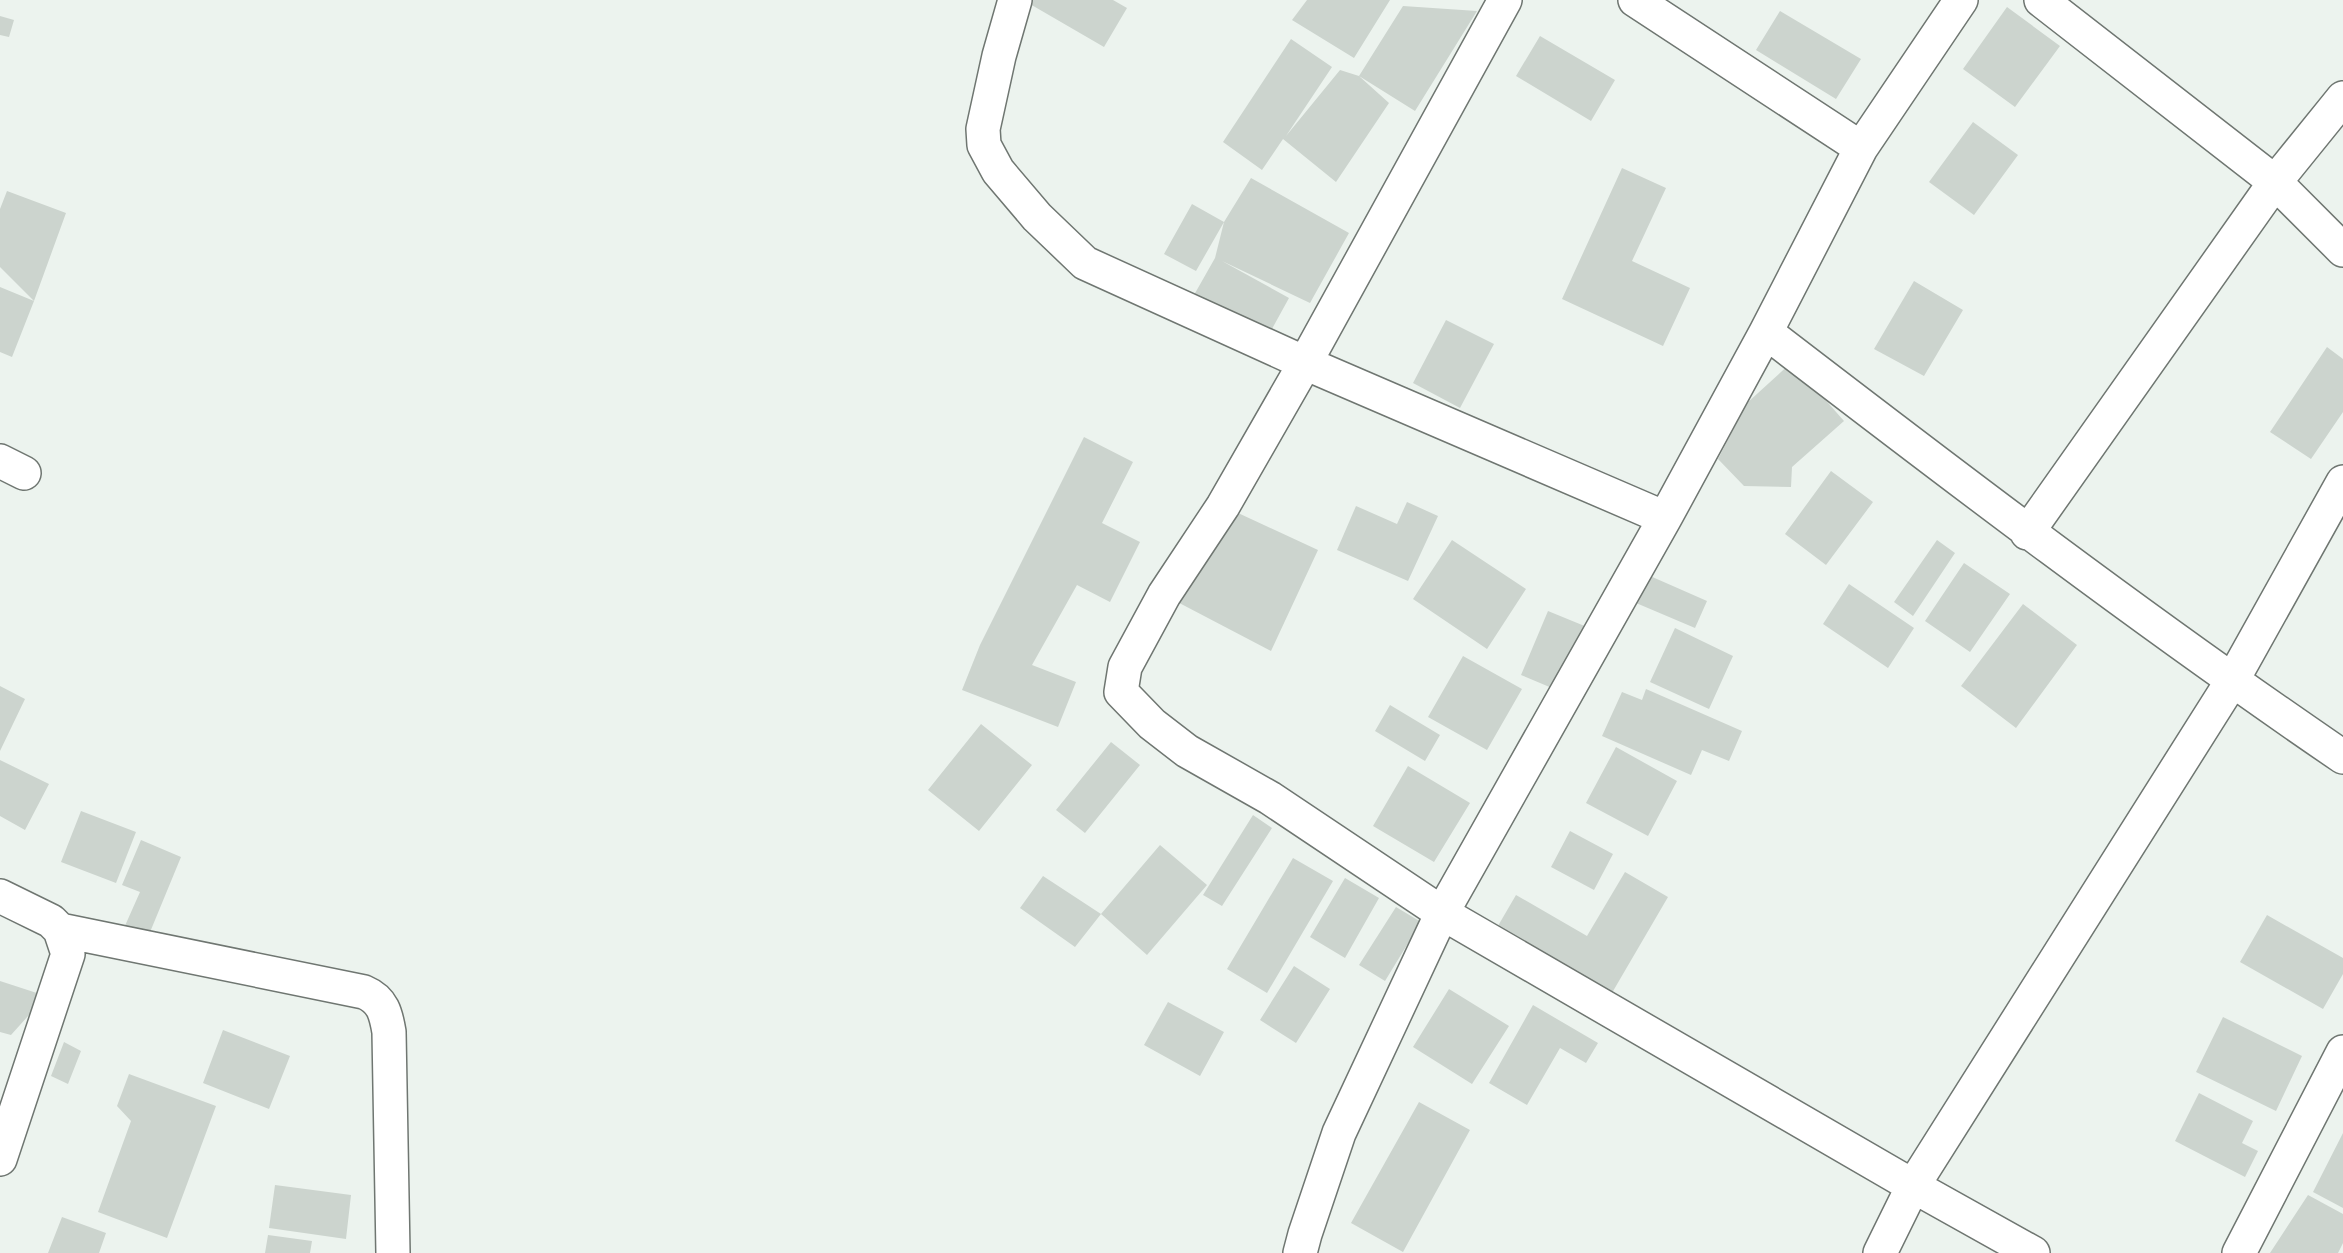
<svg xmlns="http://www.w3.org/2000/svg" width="2343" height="1253" font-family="Karla,sans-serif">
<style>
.building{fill:#ccd4ce}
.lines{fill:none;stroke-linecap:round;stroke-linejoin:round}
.street-casing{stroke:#6f7671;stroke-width:36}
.street{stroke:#fff;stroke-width:33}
</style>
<rect width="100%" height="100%" fill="#ecf3ee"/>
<path class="building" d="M1023,0H1113L1127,8L1104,47Z
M1307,0H1390L1354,58L1292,20Z
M1403,6L1477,11L1415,111L1359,76L1389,103L1336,182L1283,139L1262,170L1223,142L1291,39L1332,67L1286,136L1340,70L1359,76Z
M2007,7L2060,46L2015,107L1963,69Z
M1780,11L1861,59L1836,99L1756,50Z
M0,16L14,20L9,37L0,35Z
M1540,36L1615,80L1591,121L1516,76Z
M1973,122L2018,155L1974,215L1929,182Z
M1622,168L1666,188L1632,261L1690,288L1663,346L1562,299Z
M1251,178L1349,233L1310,303L1222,261L1289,298L1268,336L1194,295L1215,258L1224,222Z
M7,191L66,213L34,301L0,267V209Z
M1192,204L1224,222L1196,271L1164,254Z
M1914,281L1963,310L1924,376L1874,349Z
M0,287L34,301L12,357L0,352Z
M1446,320L1494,344L1460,408L1413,383Z
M2327,347L2343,359V412L2311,459L2270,432Z
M1792,362L1844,421L1792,467L1791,487L1744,486L1718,459L1747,403Z
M1084,437L1133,462L1102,523L1140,542L1110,602L1077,585L1032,665L1076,682L1058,727L962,690L980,645Z
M1831,471L1873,502L1826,565L1785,534Z
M1407,502L1438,516L1408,581L1337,550L1356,506L1397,524Z
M1223,506L1318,550L1271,651L1164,595Z
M1452,540L1526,589L1487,649L1413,599Z
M1937,540L1955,553L1913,616L1894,602Z
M1964,563L2010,594L1970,652L1925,621Z
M1641,572L1707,601L1695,628L1629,600Z
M1849,584L1914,628L1888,668L1823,624Z
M2023,604L2077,645L2016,728L1961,686Z
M1548,611L1587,627L1559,691L1521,675Z
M1675,628L1733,656L1709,709L1650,682Z
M1463,656L1522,689L1487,750L1428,717Z
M0,686L25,699L0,751Z
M1646,689L1742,731L1729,761L1702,750L1691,775L1602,736L1622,692L1642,700Z
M1390,705L1440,735L1425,761L1375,731Z
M981,724L1032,765L979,831L928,790Z
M1111,742L1140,765L1085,833L1056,810Z
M1616,747L1677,781L1648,836L1586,803Z
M0,760L49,784L25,830L0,816Z
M1408,766L1470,803L1434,862L1373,826Z
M81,811L136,832L116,883L61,862Z
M1253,815L1272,828L1222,906L1203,895Z
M1570,831L1613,854L1594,890L1551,867Z
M141,840L181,857L148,937L124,928L140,892L122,885Z
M1160,845L1207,885L1147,955L1101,914Z
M1293,858L1333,881L1267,993L1227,969Z
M1625,872L1668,897L1609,998L1495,931L1516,895L1587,936Z
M1043,876L1101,914L1075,947L1020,908Z
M1345,878L1379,898L1345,958L1310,937Z
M1396,907L1421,922L1385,981L1359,965Z
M2267,915L2343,958V974L2323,1009L2240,962Z
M1294,966L1330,989L1296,1043L1260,1020Z
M0,981L46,996L11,1035L0,1032Z
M1449,989L1509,1026L1472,1084L1413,1047Z
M1168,1002L1224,1032L1200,1076L1144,1045Z
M1533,1005L1598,1043L1586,1063L1560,1048L1527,1105L1489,1083Z
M2223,1017L2302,1056L2276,1111L2196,1072Z
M223,1030L290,1056L269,1109L203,1083Z
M64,1042L81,1051L68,1084L51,1076Z
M129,1074L216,1106L167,1238L98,1212L131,1121L117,1106Z
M2199,1093L2253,1121L2242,1143L2258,1151L2245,1177L2175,1141Z
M1419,1102L1470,1130L1403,1252L1351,1223Z
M2343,1133V1208L2313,1192Z
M275,1185L351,1195L346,1239L269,1228Z
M2308,1195L2343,1214V1243L2338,1253H2270Z
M62,1217L106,1233L99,1253H48Z
M268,1235L312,1241L310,1253H265Z"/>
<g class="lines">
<defs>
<path id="street" d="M1015,0L999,56L983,129L984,145L998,171L1037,217L1085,263L1305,363L1665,518
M1505,0L1305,363L1223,506L1164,595L1125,667L1121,692L1152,724L1187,751L1270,798L1442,913L1913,1186L2033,1253
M1635,0L1861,148
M2041,0L2275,182L2343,250
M1766,332C1956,478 2145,622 2343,757
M0,461L24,473
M2027,533L2275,182L2343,98
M0,896L51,921L60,930L68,954L0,1159
M60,930L364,992C383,1000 386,1014 389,1032L393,1253
M1300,1253L1305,1234L1339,1133L1442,913L1665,518L1766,332L1861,148L1961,0
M1880,1253L1913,1186L2232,681L2343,482
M2239,1253L2343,1052"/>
</defs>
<use href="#street" class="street-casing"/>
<use href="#street" class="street"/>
</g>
</svg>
